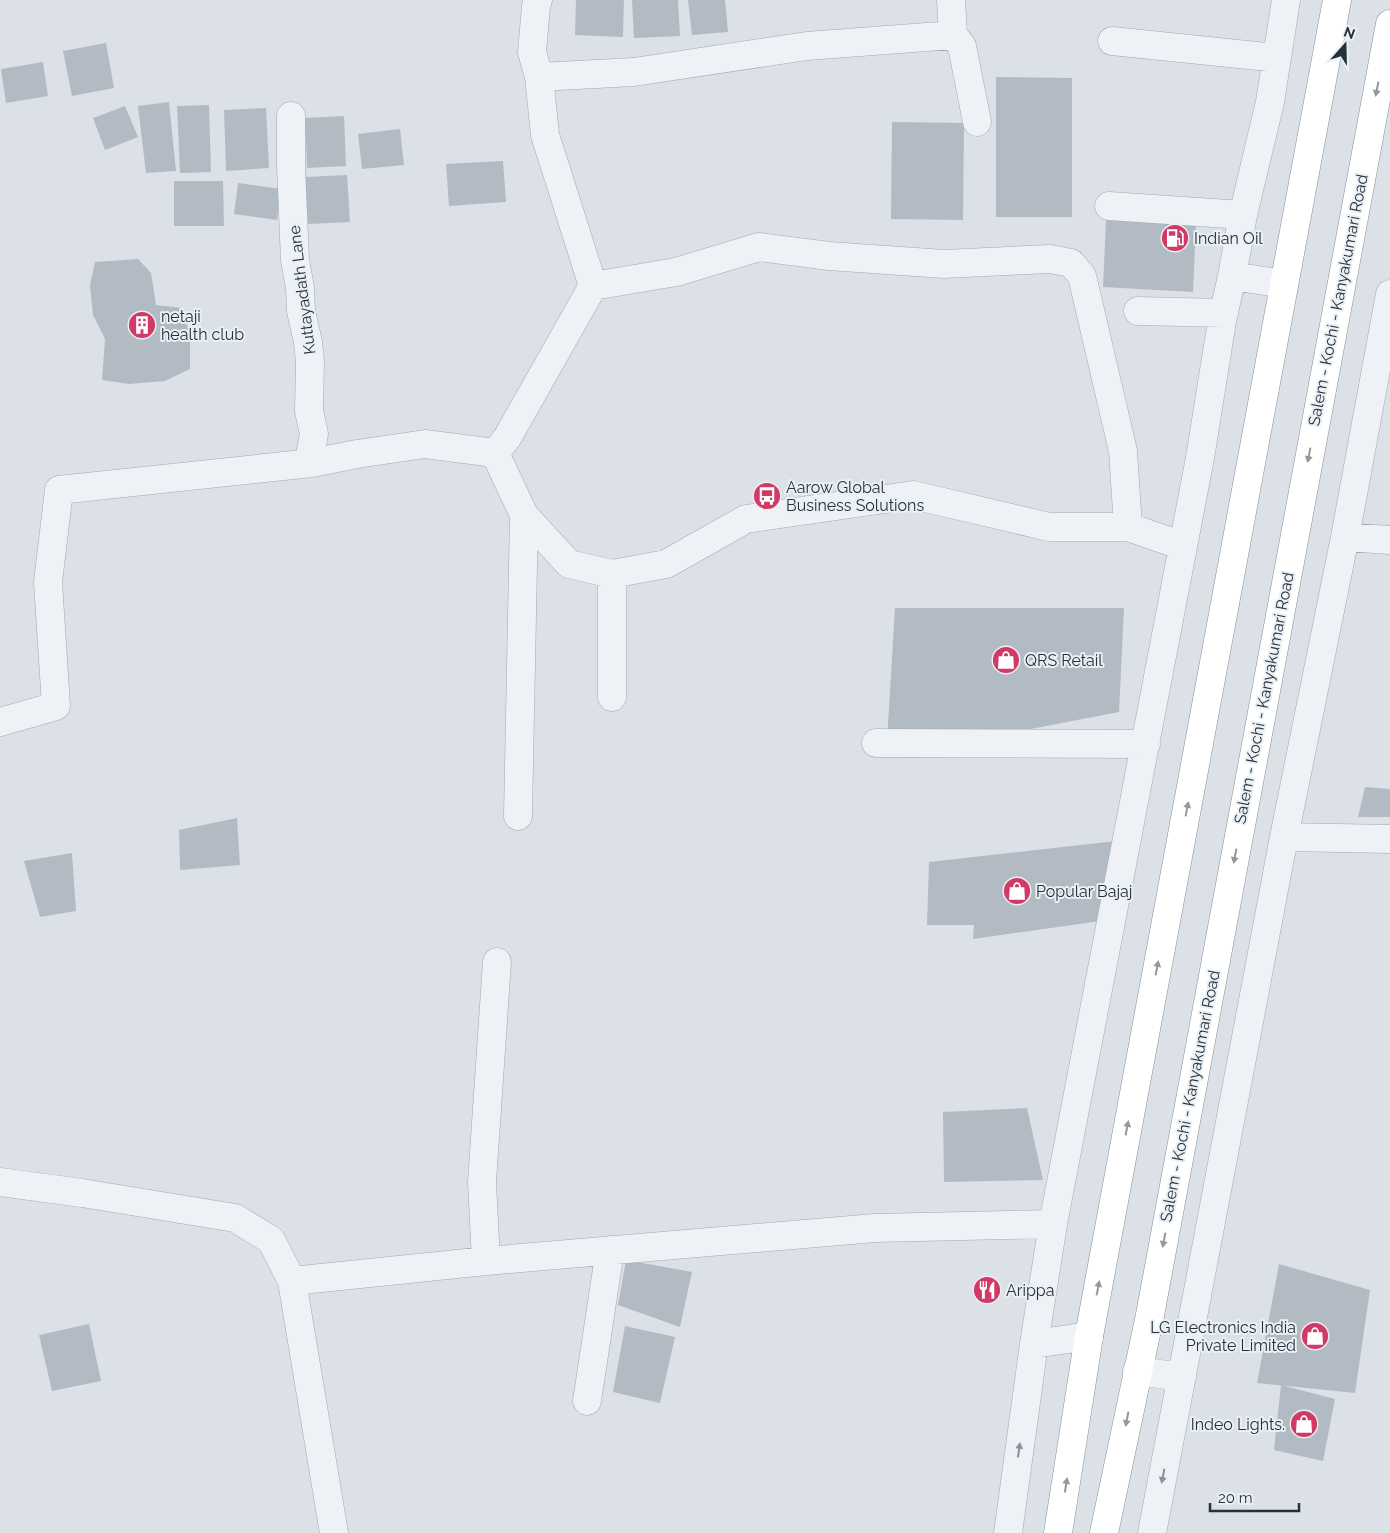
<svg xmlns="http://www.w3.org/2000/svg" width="1390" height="1533" font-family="Raleway,sans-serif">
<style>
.building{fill:#b2bbc3}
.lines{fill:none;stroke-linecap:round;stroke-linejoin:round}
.minor-casing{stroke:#a1a9b0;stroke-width:29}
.highway-casing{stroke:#82919d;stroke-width:29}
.minor{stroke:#eef1f5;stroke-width:28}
.highway{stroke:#fff;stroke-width:28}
.oneway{fill:#92989e}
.oneway2{fill:#8a9199}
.labels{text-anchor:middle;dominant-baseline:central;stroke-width:4;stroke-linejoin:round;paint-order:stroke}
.poi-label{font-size:16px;fill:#25313d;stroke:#eaf0f4;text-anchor:start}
.street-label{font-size:16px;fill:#25313d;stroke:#eaf0f4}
</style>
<rect width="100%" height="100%" fill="#dbe1e6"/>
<path class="building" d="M576,0H624L623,37L575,35Z
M632,0H678L680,36L634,38Z
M688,0H725L728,32L692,35Z
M106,43L114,88L72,96L63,51Z
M43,62L48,96L6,103L1,69Z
M996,77L1072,78V217H996Z
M169,102L176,171L146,173L138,106Z
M209,105L211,172L180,173L177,106Z
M125,106L138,137L105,150L93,118Z
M266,108L269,168L226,171L224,110Z
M344,116L346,166L307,168L305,118Z
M892,122L964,123L963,220L891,219Z
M400,129L404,165L362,169L358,134Z
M503,161L506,202L449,206L446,164Z
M347,175L350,222L308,224L305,177Z
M174,181H223L224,226H174Z
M238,183L281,189L277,220L234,214Z
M1106,220L1196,225L1193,292L1103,287Z
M138,259L151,273L156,305L182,308L190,335V369L165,381L129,384L102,380L105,339L93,315L90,285L95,262Z
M895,608H1124L1119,712L1020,731L887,741Z
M1365,787L1390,789V817H1358Z
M237,818L240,865L180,870L179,830Z
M1116,841L1100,921L973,939L974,925H927L929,862Z
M72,853L76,911L40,917L24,861Z
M1027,1108L1043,1180L944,1182L943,1112Z
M626,1260L692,1272L680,1327L618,1305Z
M1279,1264L1370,1290L1355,1393L1257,1383Z
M89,1324L101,1381L52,1391L39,1335Z
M625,1326L675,1337L660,1403L613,1392Z
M1281,1385L1335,1399L1323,1461L1274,1450Z"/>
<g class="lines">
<defs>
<path id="minor" d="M538,0L536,6L532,52L539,77L545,135L593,286L676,272L759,247L829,256L944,264L1050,259L1071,263L1082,276L1123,451L1128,527
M953,35L962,46L977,122
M1112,41L1277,58
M539,77L634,72L807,46L953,35L951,0
M291,116V166L295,260L300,288L301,311L308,342L310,362L309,411L314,434L311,450L312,463
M1109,206L1243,215
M1232,276L1284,284
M1138,311L1224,313
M495,453L524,515L569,564L612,574L666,564L746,519L913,495L1049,527H1128L1183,546
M1345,537L1390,540
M612,697V574
M0,722L56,706L48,582L59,490L312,463L357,454L425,444L495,453L507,438L593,286
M876,743L1146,744
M518,816L524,515
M1284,837L1390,839
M0,1182L82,1193L235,1218L271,1240L292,1281
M486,1261L482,1182L497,962
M1034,1344L1089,1336
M1137,1371L1182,1377
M587,1401L610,1250
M334,1533L292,1281L486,1261L875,1228L1053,1224
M1008,1533L1034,1344L1053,1224L1200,458L1222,321L1232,276L1243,215L1270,102L1286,0
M1152,1533L1284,837L1345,537L1390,294"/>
<path id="highway" d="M1058,1533L1089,1336L1337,0
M1104,1533L1150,1315L1390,24"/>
</defs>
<use href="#minor" class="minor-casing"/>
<use href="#highway" class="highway-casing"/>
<use href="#minor" class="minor"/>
<use href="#highway" class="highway"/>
</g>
<defs><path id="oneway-solid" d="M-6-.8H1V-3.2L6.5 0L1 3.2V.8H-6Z" transform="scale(1.25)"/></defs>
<g class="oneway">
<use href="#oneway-solid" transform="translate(1377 89) rotate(101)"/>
<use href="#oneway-solid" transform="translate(1309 455) rotate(101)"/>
<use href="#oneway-solid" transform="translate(1187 809) rotate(-79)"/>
<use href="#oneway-solid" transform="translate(1235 856) rotate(101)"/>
<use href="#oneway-solid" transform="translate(1157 968) rotate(-79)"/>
<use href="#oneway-solid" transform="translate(1127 1128) rotate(-79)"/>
<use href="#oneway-solid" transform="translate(1164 1240) rotate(101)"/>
<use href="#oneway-solid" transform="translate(1098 1288) rotate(-79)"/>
<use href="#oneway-solid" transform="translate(1127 1419) rotate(101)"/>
<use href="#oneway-solid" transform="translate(1066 1485) rotate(-81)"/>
</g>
<g class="oneway2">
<use href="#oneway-solid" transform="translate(1019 1450) rotate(-82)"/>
<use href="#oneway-solid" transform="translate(1163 1476) rotate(101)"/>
</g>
<defs>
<symbol id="fuel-disc" viewBox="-11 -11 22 22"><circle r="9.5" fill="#d13a66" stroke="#eaf0f4"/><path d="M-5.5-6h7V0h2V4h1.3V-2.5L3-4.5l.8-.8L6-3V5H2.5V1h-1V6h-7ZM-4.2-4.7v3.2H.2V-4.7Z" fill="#fff"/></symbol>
<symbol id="building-disc" viewBox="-11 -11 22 22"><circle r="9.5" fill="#d13a66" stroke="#eaf0f4"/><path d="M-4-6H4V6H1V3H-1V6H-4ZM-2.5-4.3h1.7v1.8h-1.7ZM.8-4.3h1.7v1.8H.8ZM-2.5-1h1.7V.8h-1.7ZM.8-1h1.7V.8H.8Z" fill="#fff"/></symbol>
<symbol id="bus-disc" viewBox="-11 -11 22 22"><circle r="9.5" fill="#d13a66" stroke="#eaf0f4"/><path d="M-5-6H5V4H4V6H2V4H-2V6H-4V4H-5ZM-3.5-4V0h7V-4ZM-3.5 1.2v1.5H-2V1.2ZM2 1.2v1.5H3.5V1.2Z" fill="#fff"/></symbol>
<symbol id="shop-disc" viewBox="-11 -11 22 22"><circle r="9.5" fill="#d13a66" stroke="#eaf0f4"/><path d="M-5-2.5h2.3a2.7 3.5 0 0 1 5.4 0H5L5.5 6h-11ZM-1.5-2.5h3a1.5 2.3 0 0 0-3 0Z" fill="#fff"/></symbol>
<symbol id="restaurant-disc" viewBox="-11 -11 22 22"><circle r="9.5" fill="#d13a66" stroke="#eaf0f4"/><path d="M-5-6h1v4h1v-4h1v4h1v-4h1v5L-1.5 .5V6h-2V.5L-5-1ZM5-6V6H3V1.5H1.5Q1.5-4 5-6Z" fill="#fff"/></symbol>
</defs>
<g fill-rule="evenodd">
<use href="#fuel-disc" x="1159" y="222" width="32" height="32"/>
<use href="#building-disc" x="126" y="309" width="32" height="32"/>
<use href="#bus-disc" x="751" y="480" width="32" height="32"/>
<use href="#shop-disc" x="990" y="644" width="32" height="32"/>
<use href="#shop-disc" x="1001" y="875" width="32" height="32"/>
<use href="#restaurant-disc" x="971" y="1274" width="32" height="32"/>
<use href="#shop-disc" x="1299" y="1320" width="32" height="32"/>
<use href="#shop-disc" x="1288" y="1408" width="32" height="32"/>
</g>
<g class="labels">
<g class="poi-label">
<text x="1194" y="238">Indian Oil</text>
<text x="161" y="316">netaji<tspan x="161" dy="18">health club</tspan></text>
<text x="786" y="487">Aarow Global<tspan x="786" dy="18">Business Solutions</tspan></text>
<text x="1025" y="660">QRS Retail</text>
<text x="1036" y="891">Popular Bajaj</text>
<text x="1006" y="1290">Arippa</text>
<text x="1296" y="1327" text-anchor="end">LG Electronics India<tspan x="1296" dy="18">Private Limited</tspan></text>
<text x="1285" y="1424" text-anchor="end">Indeo Lights.</text>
</g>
<g class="street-label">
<text transform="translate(302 290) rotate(-97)">Kuttayadath Lane</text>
<text transform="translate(1338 300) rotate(-79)">Salem - Kochi - Kanyakumari Road</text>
<text transform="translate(1264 698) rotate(-79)">Salem - Kochi - Kanyakumari Road</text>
<text transform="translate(1190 1096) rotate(-79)">Salem - Kochi - Kanyakumari Road</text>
</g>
</g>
<g transform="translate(1345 45) rotate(20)" stroke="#eaf0f4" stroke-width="4" paint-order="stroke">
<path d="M0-4L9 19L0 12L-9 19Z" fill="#25313d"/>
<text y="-8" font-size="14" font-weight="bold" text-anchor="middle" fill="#25313d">N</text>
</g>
<path d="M1210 1503v8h89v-8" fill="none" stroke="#25313d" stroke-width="2.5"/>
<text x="1218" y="1503" font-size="15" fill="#25313d" stroke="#eaf0f4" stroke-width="4" paint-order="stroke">20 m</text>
</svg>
